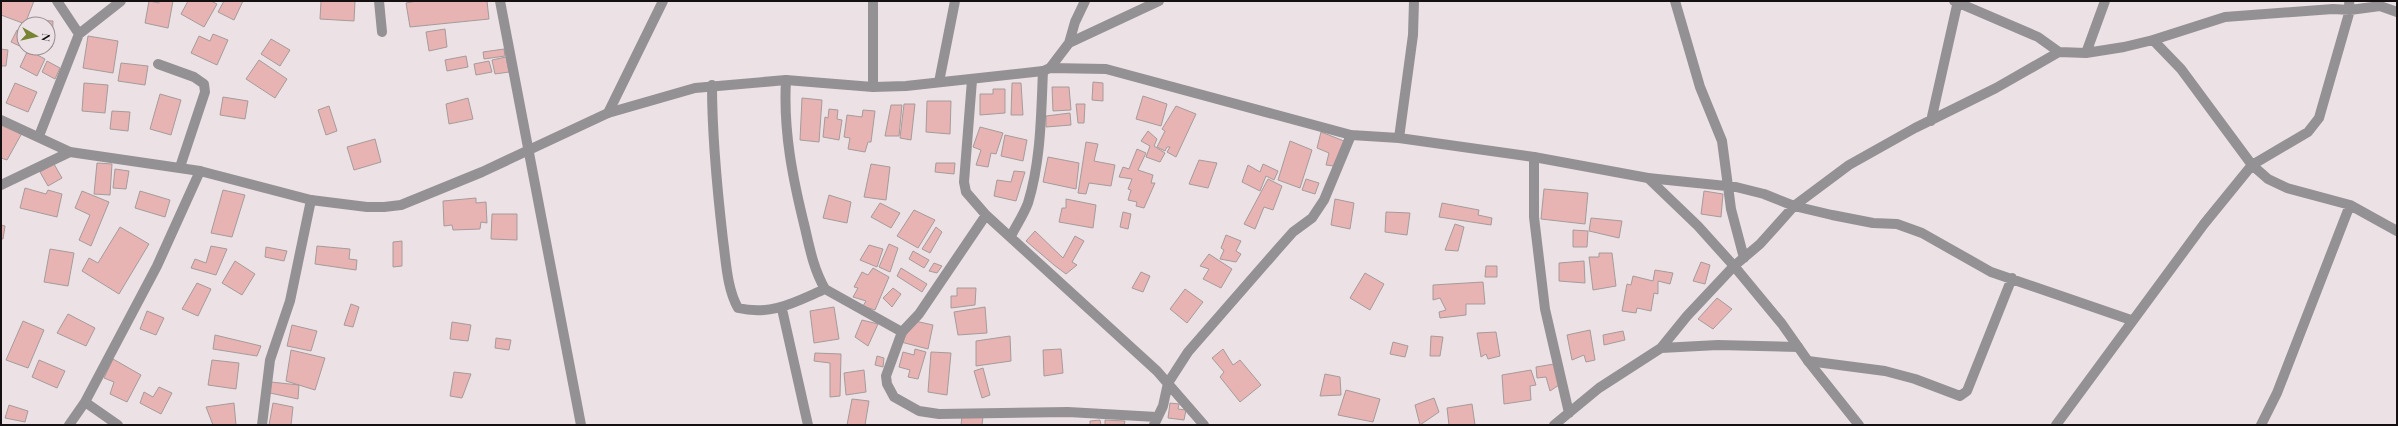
<svg xmlns="http://www.w3.org/2000/svg" width="2398" height="426" font-family="'Playfair Display',serif">
<style>
.building{fill:#e7b3b3;stroke:#a69b9b}
.lines{fill:none;stroke-linecap:round;stroke-linejoin:round}
.minor{stroke:#949194;stroke-width:10}
.tertiary{stroke:#949194;stroke-width:10}
</style>
<rect width="100%" height="100%" fill="#ece2e6"/>
<path class="building" d="M1,1H34L25,24L1,15Z
M149,1L159,3V1H173L168,28L145,23Z
M188,1H211L217,4L204,27L181,14Z
M224,1H243L234,20L218,12Z
M321,1H355L354,21L320,19Z
M417,1H487L489,19L410,27L406,3Z
M33,20L53,21L52,47H48V24H33Z
M445,29L447,47L429,51L426,32Z
M17,30L24,34V48L11,42Z
M213,34L228,40L217,65L191,53L199,36L210,41Z
M88,36L118,41L113,73L83,68Z
M271,39L290,50L280,66L261,54Z
M1,49L8,50L6,66H1Z
M504,49L505,56L484,59L483,52Z
M28,50L45,59L37,76L20,67Z
M466,56L468,67L447,71L445,60Z
M506,57L509,72L495,74L492,60Z
M259,60L287,79L275,98L246,79Z
M47,61L60,68L55,79L42,72Z
M489,61L492,72L476,75L474,64Z
M121,63L148,66L145,85L118,81Z
M1093,82L1103,83V101L1092,100Z
M15,83L37,92L28,112L6,103Z
M84,83L108,85L105,113L82,111Z
M1012,83H1021L1023,115H1011Z
M1052,87H1069L1071,110L1053,111Z
M993,89H1005V113L980,115V94H993Z
M160,94L181,100L171,135L150,129Z
M1143,96L1167,104L1161,126L1136,119Z
M223,97L248,101L245,119L220,115Z
M468,98L473,119L449,124L446,104Z
M802,98L822,100L819,142L800,140Z
M927,101H951L950,134L926,132Z
M904,104H915L911,140L900,138Z
M1076,104H1085L1084,123H1078Z
M891,105H902L899,136H885Z
M329,106L337,131L326,135L318,110Z
M1176,106L1196,114L1176,157L1167,152L1170,147H1167L1165,151L1157,147L1165,131L1162,129Z
M829,109L838,110L837,119L842,120L839,140L823,137L825,117L828,118Z
M863,110L875,111L871,142H868L865,152L848,149L850,138L844,137L847,115L862,117Z
M112,111L130,112L128,131L110,129Z
M1070,113L1071,125L1046,127V116Z
M1,124L22,133L7,160L1,158Z
M980,127L1003,133L996,154L991,153L988,167L976,165L981,150L973,147Z
M1148,131L1157,139L1154,146L1165,153L1160,162L1146,157L1150,146L1141,141Z
M1321,132L1344,141L1334,166L1326,165L1329,153L1317,148Z
M1005,135L1027,140L1023,161L1001,156Z
M375,139L381,162L354,170L347,147Z
M1290,141L1312,150L1300,188L1278,180Z
M1086,142L1098,144L1094,161L1115,165L1111,186L1089,183L1086,194L1078,193Z
M1137,149L1146,153L1138,170L1153,175L1151,183H1155L1144,208L1136,206L1137,202L1128,200L1131,190L1128,189L1132,179L1119,177L1123,167L1129,169Z
M1048,157L1079,163L1076,189L1043,182Z
M1199,160L1217,163L1208,188L1189,184Z
M97,163L112,164L110,195L94,194Z
M936,163H955L954,174L935,172Z
M54,164L62,178L48,186L40,172Z
M871,164L890,167L886,200L864,197Z
M1263,164L1278,171L1274,180L1266,176L1260,191L1242,182L1248,165L1260,172Z
M115,169L129,171L126,189L113,188Z
M1014,171L1025,172L1016,201L994,196L997,180L1011,182Z
M1268,179L1282,186L1273,210L1264,207L1255,229L1244,224Z
M1306,179L1319,183L1315,194L1302,190Z
M25,188L46,194L48,190L62,194L57,217L20,208Z
M1544,189L1588,193L1585,224L1541,219Z
M223,190L245,195L232,237L211,233Z
M82,191L109,202L91,246L79,240L90,215L75,208Z
M140,191L170,200L165,217L135,208Z
M1704,191L1723,194L1721,217L1701,214Z
M829,195L851,202L847,223L823,218Z
M476,198V203L486,202L487,223L481,222L480,229L453,230L452,225L444,226L443,201Z
M1066,199L1096,205L1093,228L1059,222L1062,208H1066Z
M1335,199L1354,203L1350,229L1331,225Z
M880,203L900,213L891,228L871,217Z
M1442,203L1479,210L1478,215L1492,218L1491,225L1439,217Z
M914,210L935,220L918,248L897,236Z
M1123,212L1131,214L1128,229L1120,227Z
M1386,212L1410,213L1407,235L1385,232Z
M492,214H517V240L491,239Z
M1591,218L1622,221L1619,238L1589,231Z
M1455,224L1464,227L1458,251L1445,250Z
M1,225L5,226L3,239H1Z
M120,227L149,244L119,294L82,271L89,258L98,263Z
M936,227L942,232L930,253L922,249Z
M1573,230L1588,231L1587,247H1573Z
M1035,231L1063,258L1075,236L1084,241L1072,262L1077,265L1066,274L1054,265L1026,241Z
M1226,235L1241,241L1236,251L1241,254L1236,262L1220,259L1224,250L1221,248Z
M402,241V266L393,267V242Z
M889,244L898,248L890,272L879,267Z
M869,245L883,249L877,267L860,260Z
M211,246L227,249L216,275L191,268L195,259L206,263Z
M317,246L350,249L349,259L357,260L356,270L315,264Z
M266,247L287,251L284,261L265,257Z
M50,249L74,253L68,286L44,282Z
M913,251L929,260L924,268L909,259Z
M1599,253H1612L1616,286L1593,290L1589,257H1599Z
M1209,254L1232,269L1221,288L1203,279L1209,269L1200,266Z
M235,261L255,274L242,295L222,283Z
M1584,261L1585,283L1559,281V263Z
M1701,262L1710,265L1705,284L1693,281Z
M934,263L942,266L937,273L929,271Z
M1486,266H1497V277H1485Z
M873,268L889,277L875,310L863,306L866,301L853,297L858,288L854,287L862,272L868,275Z
M901,268L927,284L922,292L897,276Z
M1655,270L1673,273L1670,284L1658,281V294L1654,293L1651,311L1637,308L1636,313L1622,311L1627,284L1631,285L1633,276L1653,281Z
M1141,272L1150,276L1143,292L1132,288Z
M1365,273L1384,284L1370,310L1350,298Z
M1483,282L1485,304H1466V315L1440,318L1439,312L1446,310L1440,298L1433,300V285Z
M197,283L211,289L198,316L182,309Z
M893,288L901,294L892,307L883,298Z
M957,288H976L975,305L951,308V296H957Z
M1185,289L1203,302L1187,323L1170,309Z
M1717,298L1732,309L1713,329L1698,319Z
M351,304L359,307L353,327L344,325Z
M834,307L839,339L814,343L810,311Z
M985,307L987,333L958,335L954,312Z
M147,311L164,318L156,335L140,329Z
M68,314L95,328L86,346L57,333Z
M862,320L878,324L868,346L855,337Z
M23,321L44,330L28,368L6,360Z
M915,321L933,325L928,349L901,342Z
M452,322L471,325L468,341L450,339Z
M292,325L317,331L311,351L287,346Z
M1590,330L1595,360L1586,362L1584,355L1572,360L1567,335Z
M1623,331L1625,340L1604,345L1603,335Z
M1496,332L1500,356L1488,359L1486,354L1481,357L1477,333Z
M215,335L261,346L257,356L213,349Z
M1010,336L1011,361L976,366V341Z
M1431,336L1443,337L1440,356H1430Z
M496,338L511,340L509,350L495,348Z
M1393,342L1408,346L1405,357L1390,354Z
M915,349L926,352L918,379L908,377L910,370L899,367L903,352L914,355Z
M1061,349L1063,373L1044,376L1043,350Z
M1223,349L1233,365L1240,360L1261,385L1240,402L1220,377L1224,372L1212,358Z
M291,350L325,358L315,390L286,381Z
M931,352L951,353L947,395L928,392Z
M815,353L841,354L840,396L830,397V363L814,361Z
M877,356L884,358L883,367L875,365Z
M113,359L141,375L127,402L110,394L114,382L104,378Z
M39,360L65,371L57,388L32,377Z
M212,360L239,363L236,389L208,385Z
M1554,364L1559,385L1550,391L1546,377L1537,378L1536,367Z
M983,368L990,395L982,398L974,371Z
M864,370L866,392L846,395L844,373Z
M1531,370L1536,385L1530,386L1531,400L1504,404L1502,375Z
M454,372L471,374L462,398L450,396Z
M1325,374L1340,377L1341,395L1320,396Z
M271,382L299,385L298,399L270,393Z
M159,387L172,393L161,414L140,403L144,392L153,397Z
M1346,390L1380,399L1373,422L1338,415Z
M1434,398L1439,412L1420,425L1415,405Z
M852,399L869,401L865,425H847Z
M234,403L236,425H213L206,407Z
M273,403L293,407L291,425H269Z
M1170,403L1179,404L1178,409L1186,410L1184,420L1168,418Z
M1472,404L1475,425H1449L1447,408Z
M9,405L28,411L25,422L5,418Z
M962,416L983,417L982,425H961Z
M1100,420L1101,425H1090V421Z
M1105,420L1125,421L1124,425H1105Z"/>
<g class="lines">
<path class="minor" d="M57,1L79,34
M379,1L382,32
M500,1L581,425
M873,1V87
M1675,1L1700,87L1722,141L1731,209L1744,258
M1954,1L2038,37L2059,52
M2153,40L2181,69L2252,165L2268,179L2287,188L2350,205L2397,231
M1069,43L1075,22L1085,1
M2086,53L2105,1
M158,64L194,77L204,84L205,92L180,167
M1050,68L1069,43L1159,1
M786,80C783,131 793,180 805,228C810,250 814,270 825,289
M972,80L964,182L966,192L986,215L1157,371L1204,425
M939,82L955,1
M712,85C712,137 717,188 723,240C726,261 727,289 738,308C772,316 795,302 825,289L902,332
M608,113L663,1
M1931,121L1958,1
M39,136L79,34L121,1
M1399,138L1413,35L1414,1
M1534,157V217L1545,309L1569,413
M1648,178L1736,187L1764,194L1794,206L1832,215L1873,223L1897,224L1922,233L1991,272L2131,320
M1,185L70,152
M986,215L919,314L902,332L886,376L887,384L894,397L919,411L939,414L1068,412L1157,417
M1011,236C1016,226 1024,214 1028,203C1041,161 1041,115 1043,71
M782,309L808,425
M1661,348L1718,345L1798,347
M1808,361L1885,371L1915,379L1960,396L1967,391L2012,278
M85,402L118,425
M69,425L85,402L157,266L200,171
M262,425L270,360L290,301L311,200
M1154,425L1163,406L1168,383L1188,352L1277,250L1293,232L1312,218L1324,200L1351,135
M1554,425L1599,388L1661,348L1687,316L1734,266L1760,244L1794,206L1849,165L1915,128L1996,88L2059,52L2086,53L2124,47L2153,40L2225,17L2333,9L2350,10L2380,6L2397,12
M2056,425L2204,224L2252,165L2308,132L2319,118L2350,10L2349,1
M2261,425L2277,393L2350,205"/>
<path class="tertiary" d="M1,120L70,152L200,171L311,200L367,207H384L401,205L482,172L608,113L695,88L786,80L873,87L906,86L1043,71L1050,68L1106,69L1351,135L1399,138L1534,157L1648,178L1698,226L1734,266L1782,324L1808,361L1859,425"/>
</g>
<rect width="2398" height="426" fill="none" stroke="#141012" stroke-width="4"/>
<g transform="translate(36 36) rotate(98)"><circle r="19" fill="#ece2e6" stroke="#968e91"/>
<path d="M0-3L7 15L0 10L-7 15Z" fill="#778432"/>
<text y="-6" font-size="11" font-weight="bold" text-anchor="middle" fill="#141012">N</text>
</g>
</svg>
